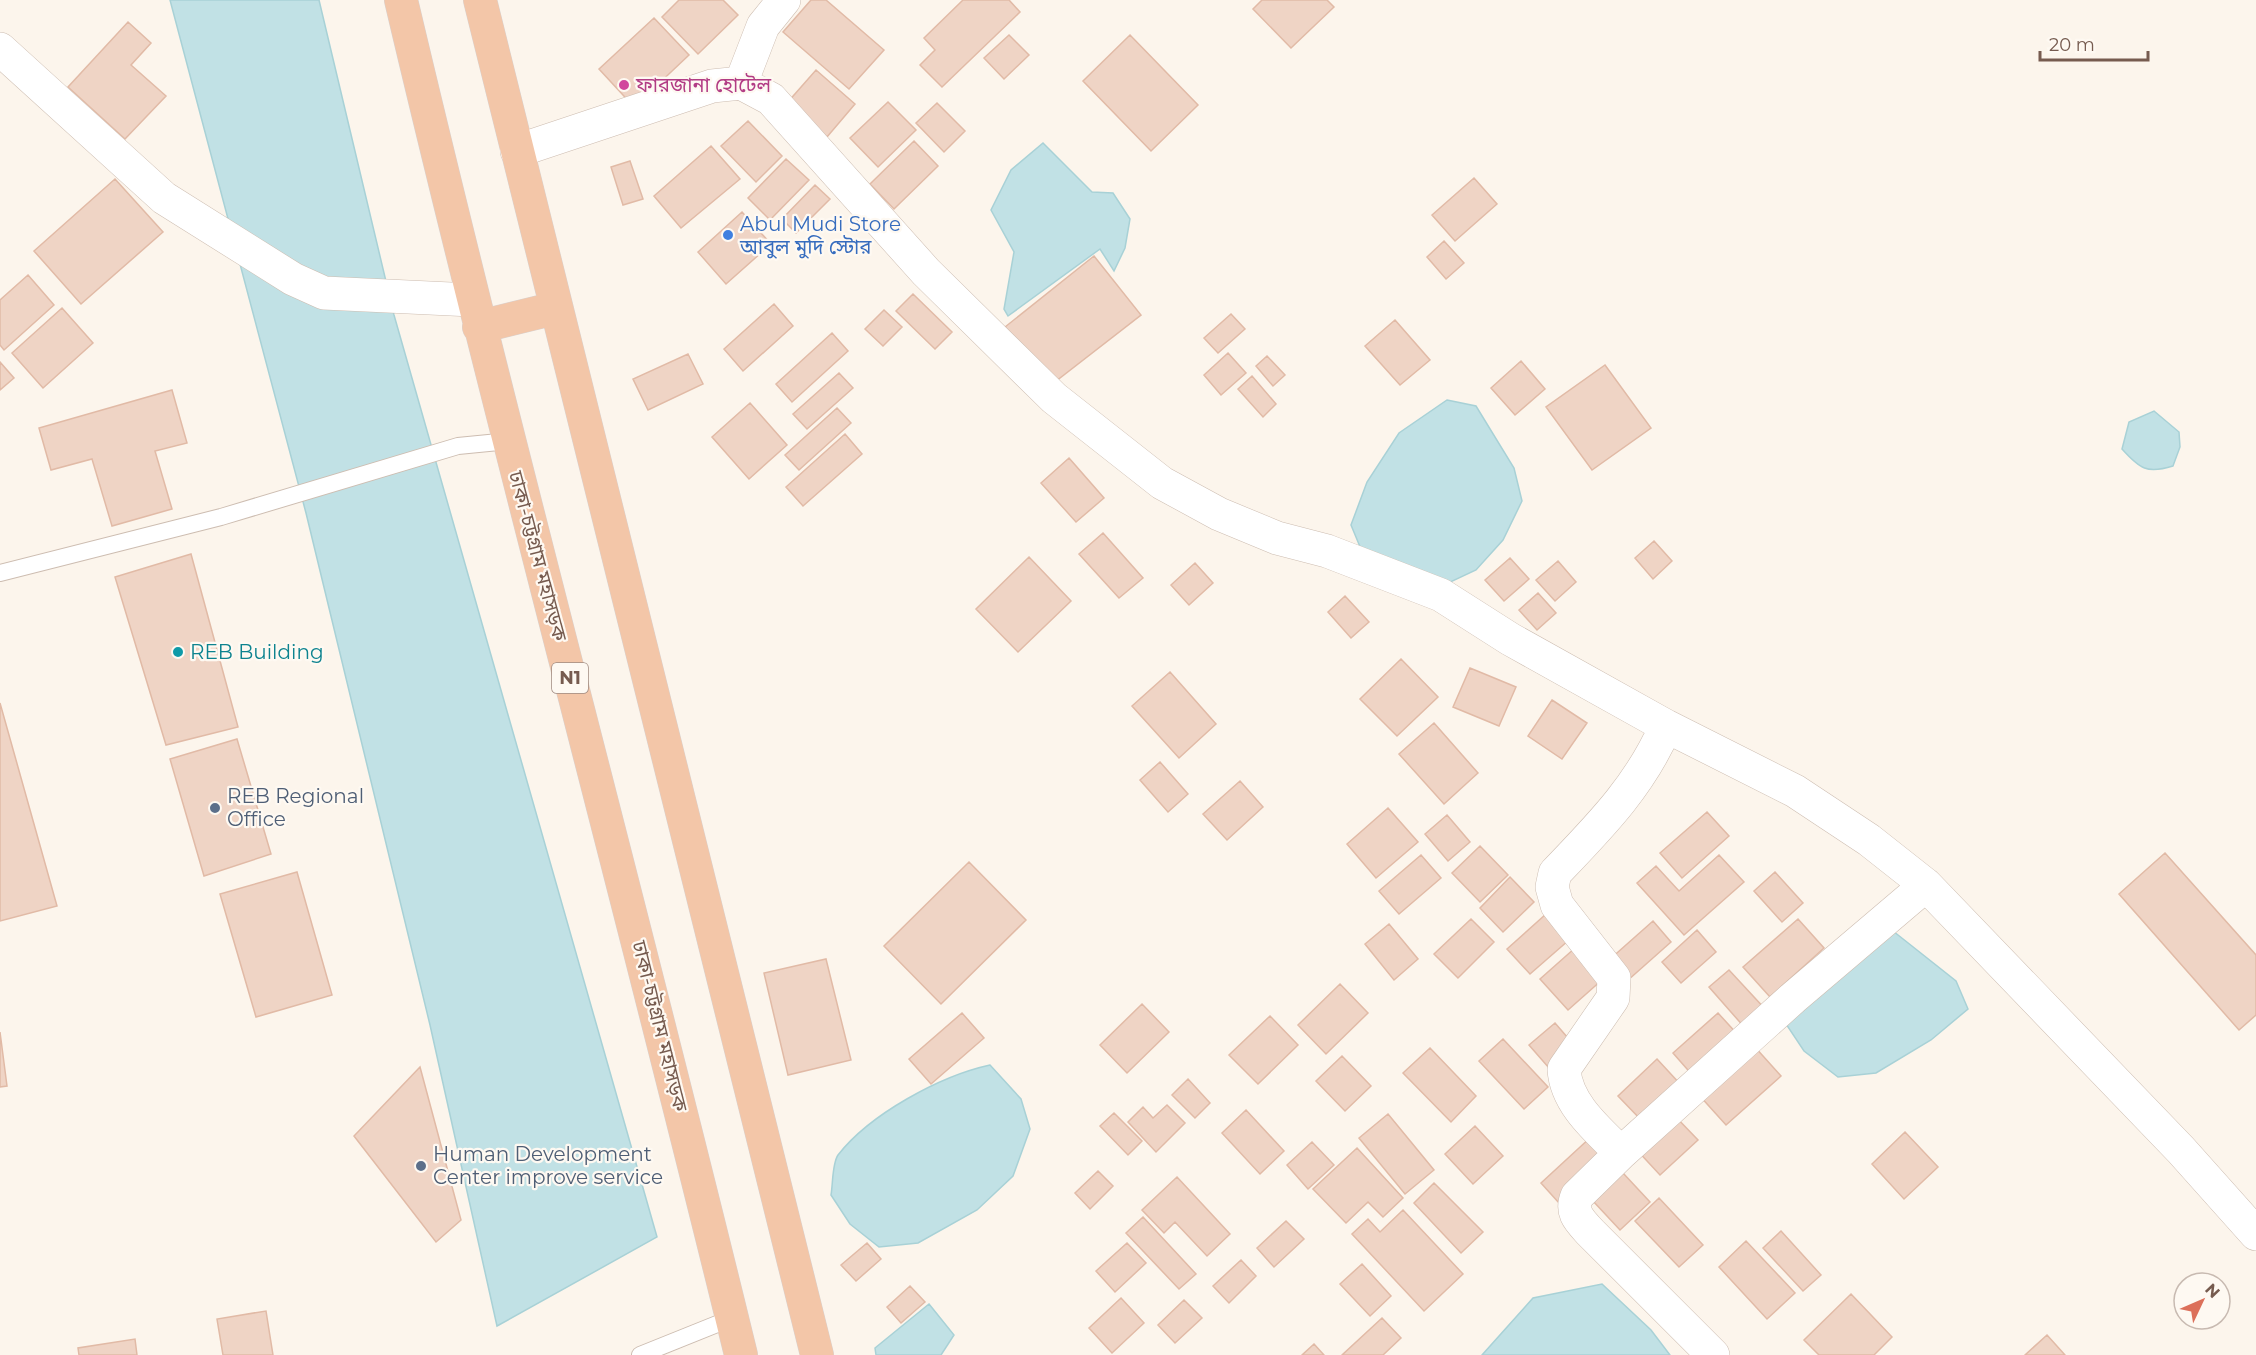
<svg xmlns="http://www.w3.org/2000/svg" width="2256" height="1355" font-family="Montserrat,'Noto Sans Bengali',sans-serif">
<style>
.water{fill:#c1e1e5;stroke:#a8d1d6;stroke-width:1.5}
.building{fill:#efd4c5;stroke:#e1baa6;stroke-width:1.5}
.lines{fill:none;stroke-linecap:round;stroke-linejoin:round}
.service-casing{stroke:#cdbdb1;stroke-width:18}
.minor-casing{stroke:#cdbdb1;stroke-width:34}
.trunk-casing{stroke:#d9d1ce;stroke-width:34}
.service{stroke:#fff;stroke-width:16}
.minor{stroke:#fff;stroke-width:33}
.trunk{stroke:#f3c6a8;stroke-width:33}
.hotel-dot{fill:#d1479c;stroke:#fef9f2;stroke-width:2}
.shop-dot{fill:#3f7fe0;stroke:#fef9f2;stroke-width:2}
.culture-dot{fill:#0f9aa8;stroke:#fef9f2;stroke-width:2}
.service-dot{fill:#5c6f8a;stroke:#fef9f2;stroke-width:2}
.labels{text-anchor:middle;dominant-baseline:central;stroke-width:4.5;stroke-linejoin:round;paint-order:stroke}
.shield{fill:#fef9f2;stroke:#9f8a80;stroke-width:1.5}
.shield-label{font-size:18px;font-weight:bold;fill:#765b4f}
.hotel-label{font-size:20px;fill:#b23c85;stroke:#fef9f2;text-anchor:start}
.shop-label{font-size:20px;fill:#366cbe;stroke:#fef9f2;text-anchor:start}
.street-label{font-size:20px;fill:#765b4f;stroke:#fef9f2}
.culture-label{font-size:20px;fill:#0d838f;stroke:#fef9f2;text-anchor:start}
.service-label{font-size:20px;fill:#4e5e75;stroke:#fef9f2;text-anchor:start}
</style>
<rect width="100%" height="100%" fill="#fcf5ec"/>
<path class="water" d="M170,0H319L394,315L657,1237L497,1326L430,1025L306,513Z
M1043,143L1092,192L1113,193L1130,219L1125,248L1114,271L1100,249L1008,316L1004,309L1014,252L991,210L1011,170Z
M1447,400L1476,406L1514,468L1522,501L1503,540L1476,570L1427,593L1363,554L1351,525L1367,482L1399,433Z
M2154,411L2179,432L2180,447L2173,466C2147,474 2140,469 2122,449L2129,422Z
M1893,931L1956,981L1968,1009L1931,1040L1876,1073L1838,1077L1804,1051L1782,1018Z
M990,1065L1021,1099L1030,1129L1013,1176L977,1210L918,1243L879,1247L850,1224L831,1195C833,1184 832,1164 838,1155C870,1114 940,1076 990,1065Z
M1602,1284L1651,1330L1670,1355H1482L1533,1298Z
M929,1304L954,1335L941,1355H876L875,1348Z"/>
<path class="building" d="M679,0H723L738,15L698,54L662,17Z
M811,0H826L884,50L849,89L783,32Z
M963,0H1009L1020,12L942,87L920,65L935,50L924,38Z
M1262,0H1327L1334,7L1291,48L1253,9Z
M654,18L689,55L634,107L599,69Z
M128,22L151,43L131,65L166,96L125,139L68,87Z
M1009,35L1029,55L1004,79L984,58Z
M1130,35L1198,105L1151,151L1083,81Z
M816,70L855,104L827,137L787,103Z
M888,102L916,130L878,167L850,138Z
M937,103L965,131L944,152L916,123Z
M748,121L782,156L756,182L721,146Z
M914,141L938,166L894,209L870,184Z
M711,146L740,179L681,228L654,196Z
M786,159L809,180L770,220L748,198Z
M630,161L643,199L623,205L611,167Z
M1474,178L1497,204L1455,241L1432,215Z
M115,179L163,232L81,304L34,251Z
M815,185L830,199L796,233L782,219Z
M742,212L771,244L726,284L698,252Z
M1444,241L1464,263L1446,279L1427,257Z
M1094,256L1141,315L1051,385L1005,327Z
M28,275L54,305L4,350L0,345V300Z
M913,294L952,332L935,349L896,311Z
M774,304L793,326L743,371L724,349Z
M62,308L93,343L43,388L12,353Z
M884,310L902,327L883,346L865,329Z
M1231,314L1245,329L1218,353L1204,338Z
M1395,320L1430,360L1400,385L1365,346Z
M832,333L848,351L792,402L776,384Z
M1228,353L1246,373L1221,395L1204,375Z
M688,354L703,384L648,410L633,379Z
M1267,356L1285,375L1273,386L1256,366Z
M1521,361L1545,389L1515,415L1491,388Z
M0,362L14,378L0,390Z
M1605,365L1651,428L1592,470L1546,407Z
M839,373L853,388L807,429L793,414Z
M1252,376L1276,404L1263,417L1238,389Z
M172,390L187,443L155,451L172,509L112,526L92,459L51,470L39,428Z
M750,403L787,445L749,479L712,437Z
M837,408L851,423L799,470L785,455Z
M845,434L862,454L803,506L786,487Z
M1069,458L1104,498L1076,522L1041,483Z
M1103,533L1143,578L1119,598L1079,554Z
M1654,541L1672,561L1653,579L1635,558Z
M191,554L238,727L166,745L115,577Z
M1029,557L1071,601L1018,652L976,609Z
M1510,558L1529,579L1504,601L1485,580Z
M1558,561L1576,582L1555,601L1536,580Z
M1195,563L1213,583L1189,605L1171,585Z
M1538,593L1556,613L1537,630L1519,610Z
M1345,596L1369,622L1351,638L1328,612Z
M1401,659L1438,697L1397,736L1360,699Z
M1470,668L1516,687L1499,726L1453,707Z
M1170,672L1216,724L1179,758L1132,706Z
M1552,700L1587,723L1562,759L1528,736Z
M0,703L57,906L0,921Z
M1434,723L1478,773L1444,804L1399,754Z
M237,739L271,854L204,876L170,759Z
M1160,762L1188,794L1168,812L1140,780Z
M1240,781L1263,807L1227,840L1203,814Z
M1388,808L1418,842L1376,878L1347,844Z
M1707,812L1729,836L1682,878L1660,853Z
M1447,815L1470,842L1448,861L1425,834Z
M1480,846L1508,875L1480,902L1452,873Z
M2165,853L2256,955V1015L2239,1030L2119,894Z
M1421,855L1441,878L1399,914L1379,891Z
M1719,855L1744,882L1684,935L1637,883L1656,866L1679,891Z
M969,862L1026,920L941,1004L884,946Z
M297,872L332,995L256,1017L220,894Z
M1775,872L1803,903L1782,922L1754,891Z
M1510,877L1534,902L1503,932L1480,908Z
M1546,914L1569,940L1530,974L1507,949Z
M1471,919L1494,942L1458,978L1434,954Z
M1798,919L1824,948L1770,997L1743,967Z
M1653,921L1671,942L1627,981L1609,960Z
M1389,924L1418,959L1394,980L1365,944Z
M1697,930L1716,952L1681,983L1662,962Z
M1575,948L1603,979L1568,1010L1540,979Z
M826,959L851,1060L788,1075L764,973Z
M1729,970L1766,1010L1745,1028L1709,987Z
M1340,984L1368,1013L1326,1054L1298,1025Z
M1142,1004L1169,1032L1127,1073L1100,1045Z
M962,1013L984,1038L931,1084L909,1059Z
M1718,1013L1739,1036L1694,1077L1673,1053Z
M1270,1016L1298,1045L1258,1084L1229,1055Z
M1555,1023L1574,1045L1549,1068L1529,1045Z
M0,1032L7,1086L0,1087Z
M1503,1039L1548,1087L1524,1109L1479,1061Z
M1754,1046L1781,1076L1726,1125L1699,1095Z
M1430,1048L1476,1096L1451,1122L1403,1073Z
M1342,1056L1371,1086L1345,1111L1316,1081Z
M1657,1059L1681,1085L1642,1121L1618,1096Z
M420,1067L461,1220L436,1242L354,1136Z
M1188,1079L1210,1103L1195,1118L1172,1095Z
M1167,1105L1185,1123L1156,1152L1128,1122L1143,1107L1153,1118Z
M1246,1110L1284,1151L1260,1174L1222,1133Z
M1114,1113L1142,1141L1128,1155L1100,1126Z
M1672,1113L1698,1140L1660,1175L1635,1148Z
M1388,1114L1434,1170L1405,1194L1359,1138Z
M1475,1126L1503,1156L1473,1184L1445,1154Z
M1905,1132L1938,1167L1904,1199L1872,1164Z
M1592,1136L1610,1155L1559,1203L1541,1183Z
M1312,1142L1334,1165L1308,1189L1287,1165Z
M1357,1148L1403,1198L1383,1217L1368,1202L1346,1223L1313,1189Z
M1098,1171L1113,1186L1090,1209L1075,1193Z
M1623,1173L1650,1202L1620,1230L1593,1201Z
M1177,1177L1230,1234L1207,1256L1175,1222L1164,1233L1142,1210Z
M1434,1183L1483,1232L1461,1253L1414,1203Z
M1659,1198L1703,1245L1679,1267L1635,1221Z
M1403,1210L1463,1274L1424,1311L1352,1234L1368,1219L1380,1232Z
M1143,1217L1196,1274L1179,1289L1126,1233Z
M1286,1221L1304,1239L1274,1267L1257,1248Z
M1781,1231L1821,1275L1803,1291L1763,1248Z
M1746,1241L1795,1293L1767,1319L1719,1267Z
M867,1243L881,1259L856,1281L841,1265Z
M1127,1243L1146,1263L1115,1292L1096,1271Z
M1241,1260L1256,1276L1229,1303L1213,1286Z
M1362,1264L1391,1296L1370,1316L1340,1284Z
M910,1286L925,1302L901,1323L887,1307Z
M1851,1294L1892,1337L1874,1355H1819L1804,1340Z
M1121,1298L1144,1323L1112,1353L1089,1328Z
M1184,1300L1202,1318L1175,1343L1158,1325Z
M266,1311L273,1355H223L217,1319Z
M1382,1318L1401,1338L1383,1355H1342Z
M2047,1335L2065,1355H2025Z
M135,1339L137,1355H79L78,1348Z
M1314,1344L1324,1355H1302Z"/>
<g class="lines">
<defs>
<path id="service" d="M0,573L221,517L458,446L509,441
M640,1355L732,1318"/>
<path id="minor" d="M0,49L164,198L293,279L324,293L472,300
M741,83L763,26L784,0
M517,151L712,86L741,83L771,99L926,272L1054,398L1162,483L1219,514L1277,538L1327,551L1441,595L1510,639L1666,726L1795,791L1869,840L1926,885L2181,1150L2256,1234
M1666,726C1640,786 1600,826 1555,873L1552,887L1557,905L1614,978L1613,998L1564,1069C1566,1104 1598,1130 1621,1153L1577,1196C1570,1213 1580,1221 1591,1233L1713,1355
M1621,1153L1793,998L1926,885"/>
<path id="trunk" d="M401,0C508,453 631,903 741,1355
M480,0L817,1355
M479,327L556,308"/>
</defs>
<use href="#service" class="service-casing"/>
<use href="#minor" class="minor-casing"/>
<use href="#trunk" class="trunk-casing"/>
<use href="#service" class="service"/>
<use href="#minor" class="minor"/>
<use href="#trunk" class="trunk"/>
</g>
<circle class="hotel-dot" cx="624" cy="85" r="6"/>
<circle class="shop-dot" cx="728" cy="235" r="6"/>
<circle class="culture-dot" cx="178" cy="652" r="6"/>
<g class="service-dot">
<circle cx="215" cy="808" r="6"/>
<circle cx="421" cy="1166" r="6"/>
</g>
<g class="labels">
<rect class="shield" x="552" y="663" width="36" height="30" rx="4.5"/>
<g class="shield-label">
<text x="570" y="678">N1</text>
</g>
<g class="hotel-label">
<text x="636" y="85">ফারজানা হোটেল</text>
</g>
<g class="shop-label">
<text x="740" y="224">Abul Mudi Store<tspan x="740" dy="23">আবুল মুদি স্টোর</tspan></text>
</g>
<g class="street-label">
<text transform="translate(538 556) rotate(75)">ঢাকা-চট্টগ্রাম মহাসড়ক</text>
<text transform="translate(660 1026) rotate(76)">ঢাকা-চট্টগ্রাম মহাসড়ক</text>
</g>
<g class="culture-label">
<text x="190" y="652">REB Building</text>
</g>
<g class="service-label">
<text x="227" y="796">REB Regional<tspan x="227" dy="23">Office</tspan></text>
<text x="433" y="1154">Human Development<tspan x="433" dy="23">Center improve service</tspan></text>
</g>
</g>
<g transform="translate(2202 1301) rotate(46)"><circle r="28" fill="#fef9f2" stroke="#c8bab1" stroke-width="1.5"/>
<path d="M0-4.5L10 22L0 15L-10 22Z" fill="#dc705a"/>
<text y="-9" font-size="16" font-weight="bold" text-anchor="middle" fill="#765b4f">N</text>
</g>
<path d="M2040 51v9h108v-9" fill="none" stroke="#765b4f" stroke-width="3"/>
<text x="2049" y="51" font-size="18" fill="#765b4f" stroke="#fef9f2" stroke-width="4.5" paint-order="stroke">20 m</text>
</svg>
